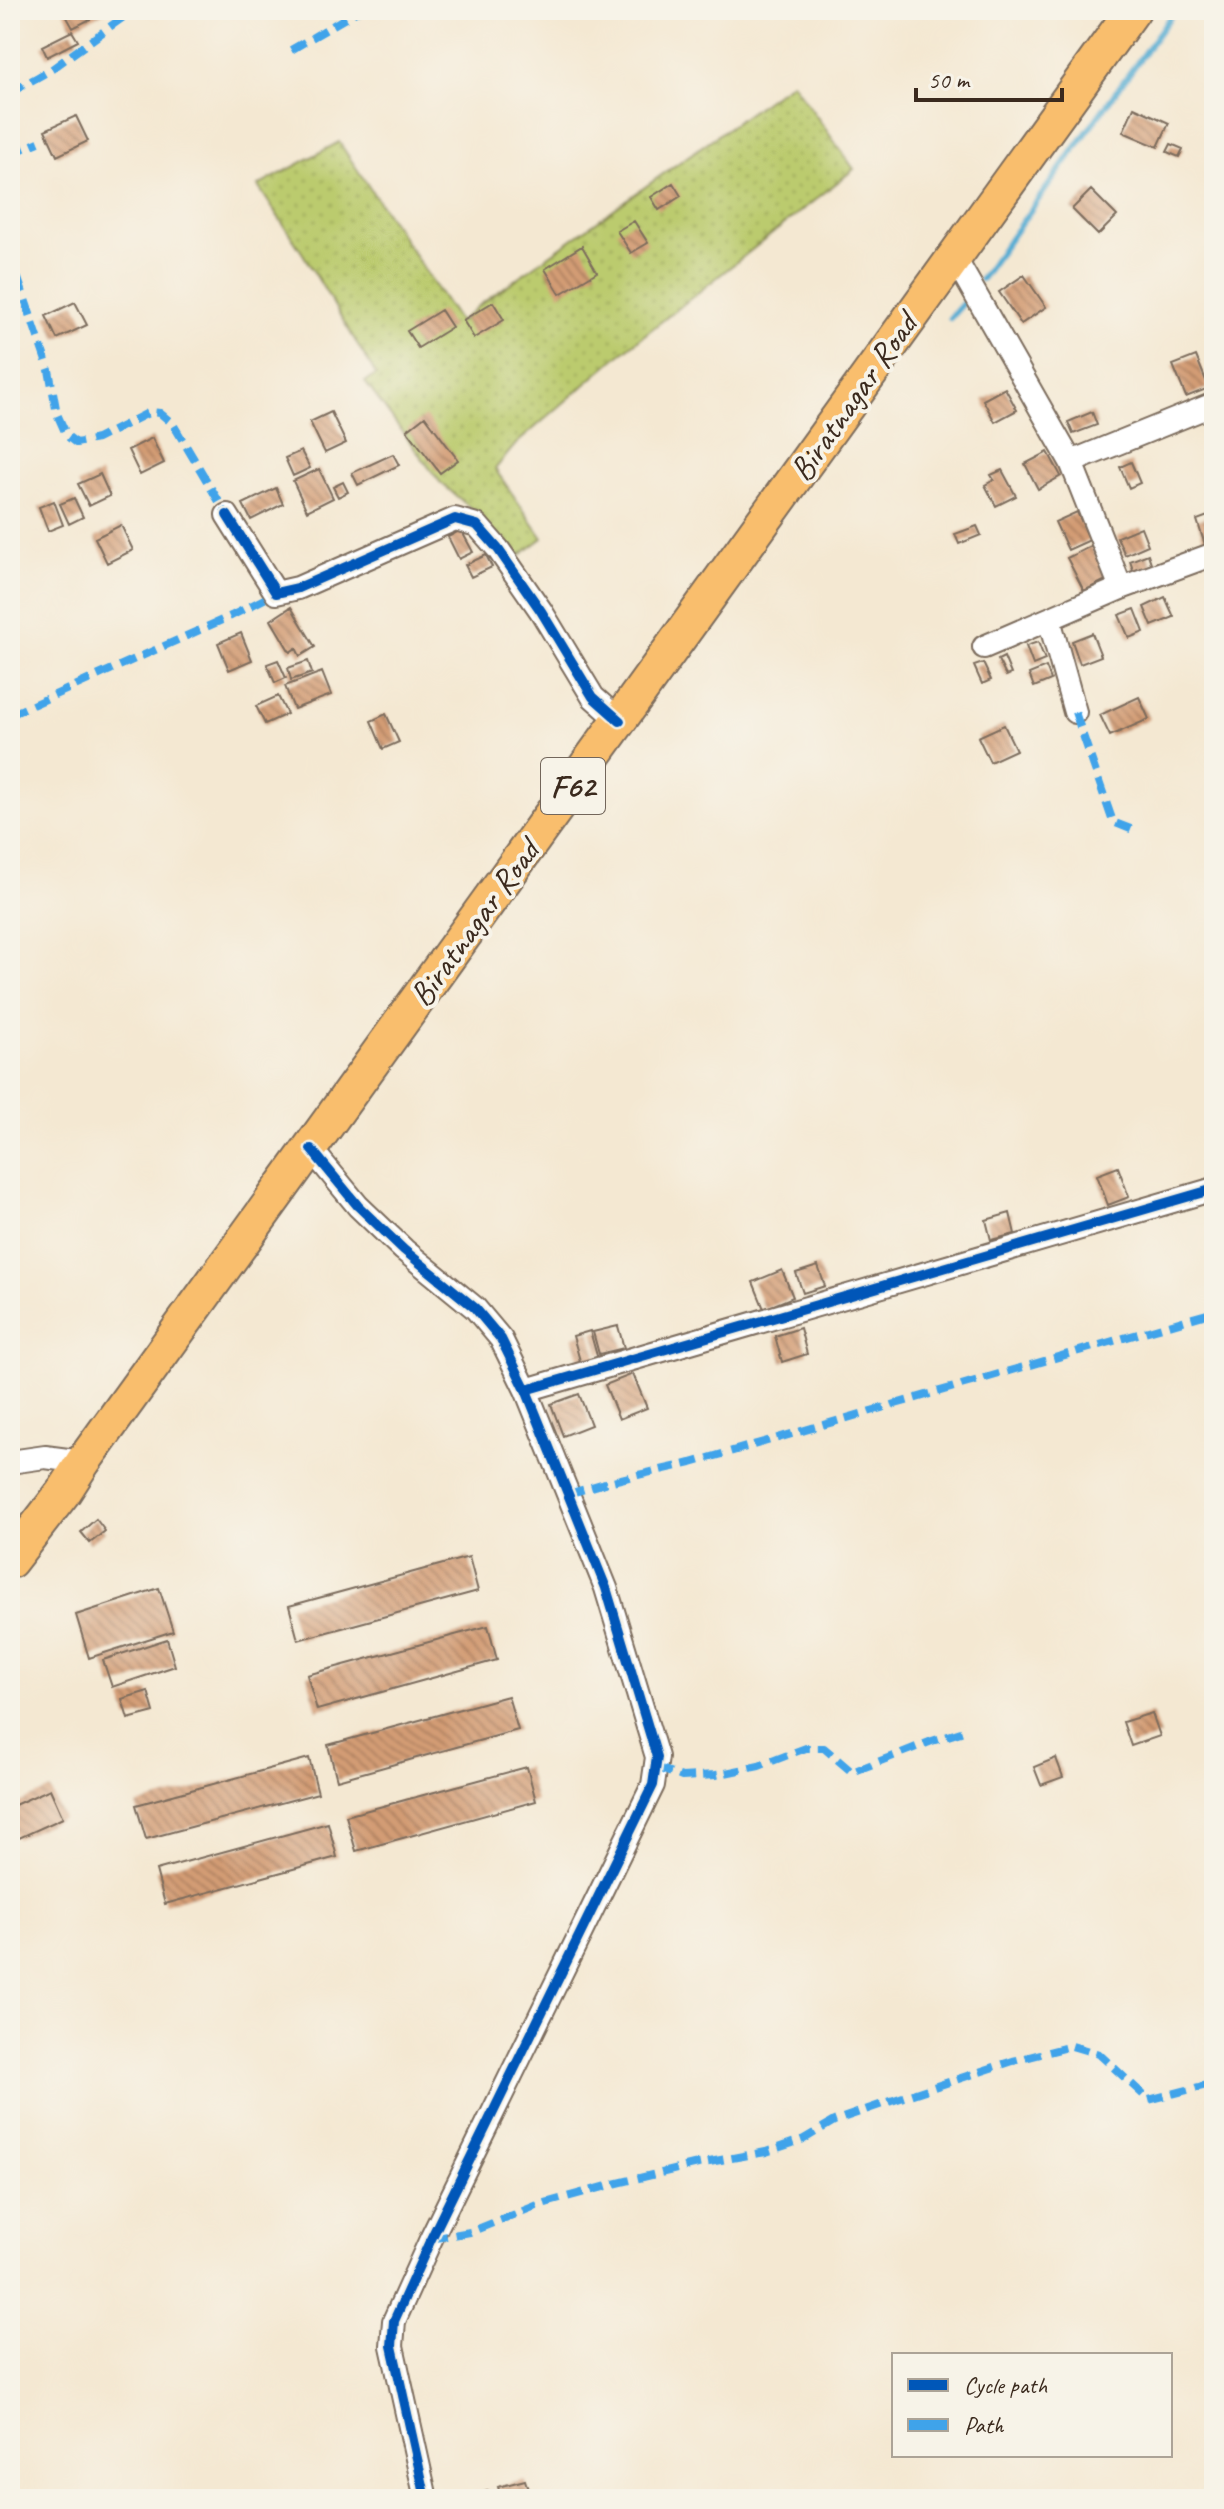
<svg xmlns="http://www.w3.org/2000/svg" width="1224" height="2509" font-family="Caveat,sans-serif">
<style>
.garden{fill:url(#garden-dots);stroke:#7b7a46;stroke-width:2}
.lines{fill:none;stroke-linecap:round;stroke-linejoin:round}
.stream{stroke:#57add3;stroke-width:6}
.building{fill:url(#building-back-hatch)}
.minor-casing{stroke:#7c6c5d;stroke-width:26}
.primary-casing{stroke:#7c6c5d;stroke-width:38}
.minor{stroke:#fff;stroke-width:22}
.primary{stroke:#f9be6d;stroke-width:34}
.quiet{stroke:#3fa3ea;stroke-width:8;stroke-dasharray:16 8;stroke-linecap:butt}
.cycleway-casing{stroke:#f7f3e8;stroke-width:15}
.cycleway{stroke:#0057b8;stroke-width:10}
.labels{text-anchor:middle;dominant-baseline:central;stroke-width:8;stroke-linejoin:round;paint-order:stroke}
.shield{fill:#f7f3e8;stroke:#73665b;stroke-width:2}
.shield-label{font-size:32px;font-weight:bold;fill:#3b2a1e}
.street-label{font-size:34px;fill:#3b2a1e;stroke:#f7f3e8}
</style>
<defs>
<pattern id="garden-dots" width="8" height="8" patternUnits="userSpaceOnUse" patternTransform="scale(2)"><rect width="8" height="8" fill="#bbcb6e"/><path d="M2 2h.1M6 6h.1" fill="none" stroke="#a2ae5f" stroke-width="1.8" stroke-linecap="round"/></pattern>
<pattern id="building-back-hatch" width="6" height="6" patternUnits="userSpaceOnUse" patternTransform="scale(2)"><rect width="6" height="6" fill="#d39c75"/><path d="M-1 5l2 2M0 0l6 6M5-1l2 2" fill="none" stroke="#ac7f5f"/></pattern>
</defs>
<rect width="100%" height="100%" fill="#f7f3e8"/>
<filter id="ink" filterUnits="userSpaceOnUse"><feTurbulence type="fractalNoise" baseFrequency=".0125" numOctaves="2"/><feDisplacementMap in="SourceGraphic" scale="16" xChannelSelector="R" yChannelSelector="G"/><feConvolveMatrix kernelMatrix="1 2 1 2 8 2 1 2 1" color-interpolation-filters="sRGB"/></filter>
<filter id="wash" filterUnits="userSpaceOnUse"><feTurbulence type="fractalNoise" baseFrequency=".006" numOctaves="4" result="noise"/><feDisplacementMap in="SourceGraphic" scale="32" xChannelSelector="R" yChannelSelector="G"/><feGaussianBlur stdDeviation="1.8" result="paint"/><feColorMatrix in="noise" values="0 0 0 0 0 0 0 0 0 0 0 0 0 0 0 0 0 1.4 0 .05"/><feComposite in="paint" operator="in"/></filter>
<g filter="url(#wash)">
<rect width="100%" height="100%" fill="#f4e8d2"/>
<path class="garden" d="M792,82L854,169L619,355L516,444L495,469L543,538L508,564L477,525L474,511L440,482L365,382L376,375L303,254L258,186L339,142L459,322L481,304Z"/>
<g class="lines">
<path class="stream" d="M981,279L1175,10
M950,318L966,300"/>
</g>
<g id="blocks">
<path class="building" d="M63,10H108L73,28Z
M72,31L78,41L47,57L42,46Z
M1134,107L1169,123L1158,147L1123,132Z
M76,116L88,141L57,156L45,130Z
M1171,144L1183,149L1179,157L1167,152Z
M673,183L681,196L659,210L651,197Z
M1091,190L1117,216L1098,235L1072,209Z
M634,221L648,243L631,253L617,231Z
M582,246L597,272L560,294L545,269Z
M1024,275L1046,307L1021,324L999,292Z
M75,302L87,325L57,339L46,316Z
M493,302L504,320L474,338L463,320Z
M441,310L452,327L418,348L407,331Z
M1196,356L1209,388L1186,397L1173,365Z
M1005,388L1017,410L995,422L983,400Z
M331,412L346,443L325,453L310,422Z
M1092,412L1097,425L1073,434L1068,422Z
M425,416L458,460L440,473L407,430Z
M152,438L164,463L140,475L128,450Z
M301,451L310,468L293,476L285,458Z
M1048,452L1061,476L1038,489L1025,464Z
M393,454L399,465L358,485L352,473Z
M1131,462L1140,483L1129,488L1120,467Z
M319,469L333,498L307,511L293,481Z
M1002,470L1016,496L996,506L985,485L994,480L991,475Z
M100,474L110,496L89,506L78,484Z
M343,482L348,492L338,497L333,487Z
M276,488L283,504L251,520L243,504Z
M74,498L83,517L69,524L60,504Z
M54,501L63,525L48,531L39,507Z
M1077,512L1090,540L1068,550L1055,522Z
M1208,516L1214,534V545L1206,548L1197,520Z
M121,525L133,550L107,563L95,538Z
M977,526L981,535L959,544L955,534Z
M1141,527L1148,545L1125,555L1117,537Z
M461,530L473,552L459,559L448,537Z
M1091,546L1108,579L1084,591L1067,558Z
M1148,554L1152,566L1134,573L1130,561Z
M486,555L492,567L471,577L465,565Z
M1165,597L1174,617L1152,626L1144,607Z
M291,607L315,647L300,656L296,648L290,652L271,620Z
M1135,609L1144,632L1129,638L1119,615Z
M241,633L252,660L229,670L218,643Z
M1092,633L1101,656L1080,664L1072,641Z
M1038,642L1045,660L1033,665L1026,646Z
M1004,657L1011,674L1006,676L998,660Z
M278,660L286,678L275,683L267,664Z
M308,661L312,673L291,680L288,668Z
M983,663L991,680L982,684L974,666Z
M1046,667L1051,680L1034,687L1029,674Z
M322,672L331,695L294,709L285,686Z
M278,696L287,714L265,724L256,706Z
M1139,697L1149,719L1110,736L1100,715Z
M386,714L399,742L383,749L371,721Z
M1004,725L1016,750L990,762L978,737Z
M1118,1167L1129,1197L1108,1205L1097,1175Z
M1010,1213L1015,1234L991,1240L986,1220Z
M818,1266L825,1286L803,1293L796,1273Z
M782,1270L793,1297L764,1309L753,1282Z
M618,1326L624,1348L599,1354L593,1332Z
M800,1328L807,1354L782,1362L775,1336Z
M590,1331L599,1363L582,1368L573,1336Z
M633,1374L647,1408L619,1419L605,1385Z
M579,1394L591,1425L563,1436L551,1404Z
M96,1519L105,1531L90,1543L81,1532Z
M469,1557L478,1591L298,1640L289,1606Z
M159,1588L173,1631L89,1658L76,1615Z
M488,1626L497,1660L317,1710L307,1675Z
M167,1639L175,1666L112,1687L103,1660Z
M148,1691L154,1712L128,1719L122,1699Z
M508,1696L518,1730L337,1780L328,1745Z
M1152,1713L1160,1736L1131,1746L1123,1722Z
M309,1758L318,1793L146,1839L136,1805Z
M1056,1758L1063,1777L1041,1785L1034,1767Z
M527,1767L536,1801L356,1851L346,1816Z
M50,1789L63,1818L17,1839L10,1824V1807Z
M328,1823L337,1857L165,1904L156,1870Z
M525,2480L531,2499H502L498,2487Z
M488,2491L490,2499H464L463,2498Z"/>
</g>
</g>
<g filter="url(#ink)">
<use href="#blocks" fill-opacity="0" stroke="#7c6c5d" stroke-width="2"/>
<g class="lines">
<defs>
<path id="minor" d="M953,255L1071,462L1121,588
M1071,462L1214,404
M227,515L276,593L298,588L455,519L477,525L498,549L541,611L593,697L620,721
M1049,619L1075,712
M984,647L1121,588L1214,554
M311,1149L358,1206L404,1250L475,1308L501,1339L526,1390L606,1588L657,1757L653,1785L431,2239L394,2321L392,2346L426,2499
M526,1390L1214,1189
M10,1462L45,1457L83,1462"/>
<path id="primary" d="M10,1561L65,1490L83,1462L1133,10"/>
</defs>
<use href="#minor" class="minor-casing"/>
<use href="#primary" class="primary-casing"/>
<use href="#minor" class="minor"/>
<use href="#primary" class="primary"/>
<path class="quiet" d="M291,50L359,10
M10,93L52,69L133,10
M10,154L39,142
M10,255L49,370L57,414L67,436L76,443L97,439L150,412L160,413L173,424L227,515
M1075,712L1113,822L1133,830
M10,715L231,616L276,593
M568,1494L612,1481L691,1463L1214,1312
M656,1767L682,1777L716,1775L759,1766L806,1748H824L852,1772L932,1741L964,1731
M431,2239L470,2232L538,2205L614,2184L698,2164L766,2152L804,2139L834,2121L885,2103L1013,2061L1072,2046L1099,2054L1149,2100L1214,2083"/>
<defs>
<path id="cycleway" d="M227,515L276,593L298,588L455,519L477,525L498,549L541,611L593,697L620,721
M311,1149L358,1206L404,1250L475,1308L501,1339L526,1390L606,1588L657,1757L653,1785L431,2239L394,2321L392,2346L426,2499
M526,1390L1214,1189"/>
</defs>
<use href="#cycleway" class="cycleway-casing"/>
<use href="#cycleway" class="cycleway"/>
</g>
</g>
<g class="labels">
<rect class="shield" x="541" y="758" width="64" height="56" rx="6"/>
<g class="shield-label">
<text x="573" y="786">F62</text>
</g>
<g class="street-label">
<text transform="translate(853 397) rotate(-55)">Biratnagar Road</text>
<text transform="translate(474 923) rotate(-54)">Biratnagar Road</text>
</g>
</g>
<rect width="1224" height="2509" fill="none" stroke="#f7f3e8" stroke-width="40"/>
<rect x="892" y="2353" width="280" height="104" fill="#f7f3e8" stroke="#aca397" stroke-width="2"/>
<rect x="908" y="2379" width="40" height="12" fill="#0057b8" stroke="#aca397" stroke-width="2"/>
<text x="964" y="2393" font-size="24" fill="#3b2a1e">Cycle path</text>
<rect x="908" y="2419" width="40" height="12" fill="#3fa3ea" stroke="#aca397" stroke-width="2"/>
<text x="964" y="2433" font-size="24" fill="#3b2a1e">Path</text>
<path d="M916 88v12h146v-12" fill="none" stroke="#3b2a1e" stroke-width="4"/>
<text x="928" y="88" font-size="24" fill="#3b2a1e" stroke="#f7f3e8" stroke-width="6" paint-order="stroke">50 m</text>
</svg>
